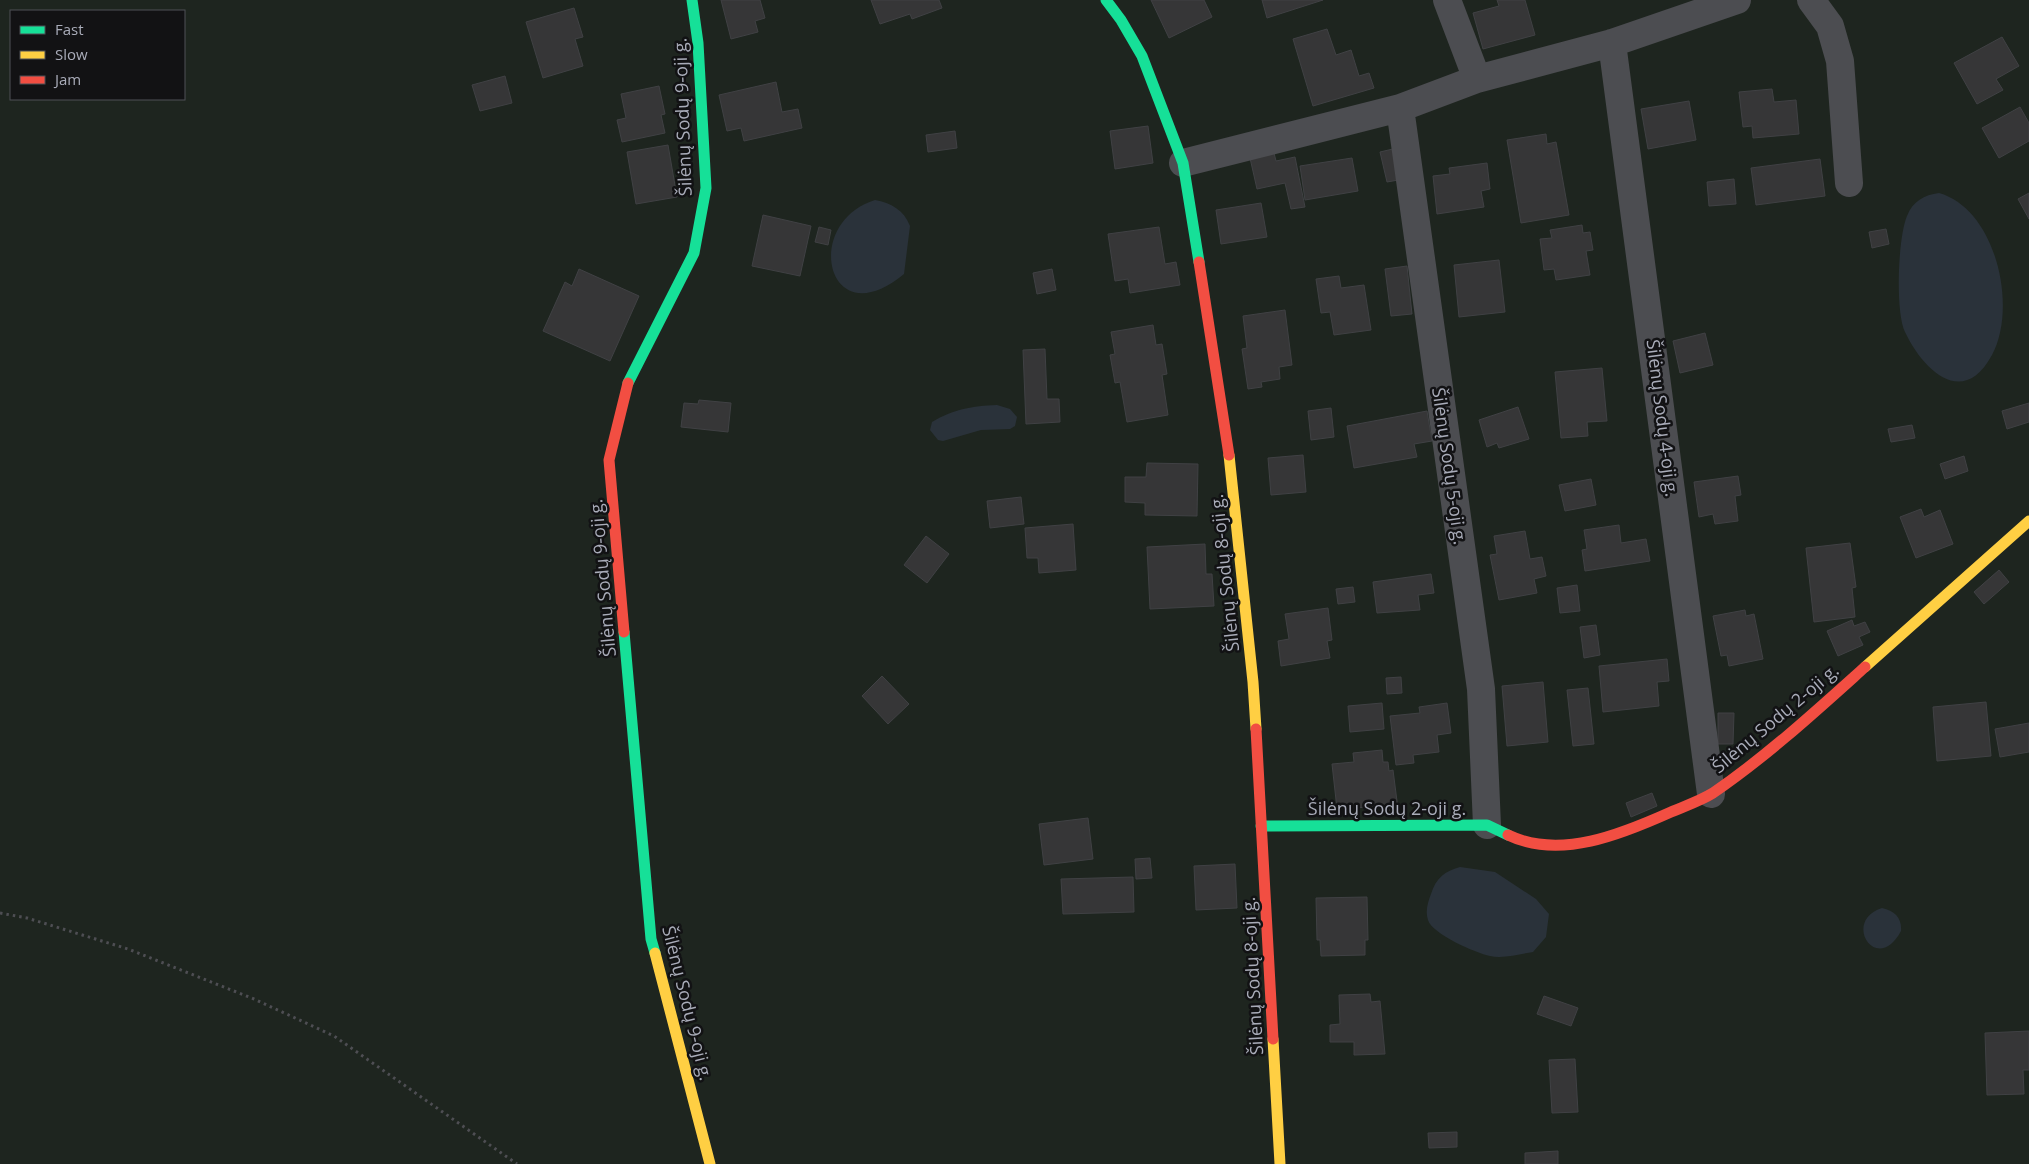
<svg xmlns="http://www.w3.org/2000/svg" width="2029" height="1164" font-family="'Open Sans',sans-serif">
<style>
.green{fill:#1e251f;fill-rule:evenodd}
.water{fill:#2a323a}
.building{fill:#363637;stroke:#404144}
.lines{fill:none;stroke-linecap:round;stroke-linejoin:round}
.path{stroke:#4e4e53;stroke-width:3;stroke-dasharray:2.5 4;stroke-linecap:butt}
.street{stroke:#4c4d51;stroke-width:28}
.fast{stroke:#16e098;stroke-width:11}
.slow{stroke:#ffcf43;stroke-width:11}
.jam{stroke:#f24e42;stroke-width:11}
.labels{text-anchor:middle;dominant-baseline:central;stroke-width:5;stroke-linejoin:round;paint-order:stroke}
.street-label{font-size:18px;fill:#a9acb9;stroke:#121214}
</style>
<rect width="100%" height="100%" fill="#181818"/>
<path class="green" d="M0,0H2029V1164H0ZM11,11H184V99H11Z"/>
<path class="water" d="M1939,193C1996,209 2018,307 1992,355C1963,409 1923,370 1905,332C1895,311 1898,237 1907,216C1913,201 1924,195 1939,193Z
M875,200C891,203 904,210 910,226L904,274C827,338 801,223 875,200Z
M997,405L1010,409L1017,417L1015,426L1010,429L981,430L943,441L938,440L930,430L932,422C954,409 972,406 997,405Z
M1460,867L1495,872L1536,899L1549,914L1546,937L1533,952C1520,954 1503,959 1490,956C1476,953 1432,934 1428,920C1425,911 1428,902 1431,894C1436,878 1445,871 1460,867Z
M1882,908C1895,911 1902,918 1901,931C1877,976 1841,921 1882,908Z"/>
<path class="building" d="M721,0H760L765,18L755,21L758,32L731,39Z
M871,0H939L942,8L912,19L910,14L880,24Z
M1151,0H1204L1212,17L1169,38Z
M1262,0H1323L1267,18Z
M1497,0H1525L1535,35L1483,49L1473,13L1499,6Z
M574,8L583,37L575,39L583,66L543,78L526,22Z
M1327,29L1336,55L1351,50L1359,76L1369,73L1374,88L1313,106L1293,39Z
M2002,37L2019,66L1996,79L2003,90L1977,104L1954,63Z
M505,76L512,103L480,111L472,85Z
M776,82L782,112L798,109L802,128L744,141L741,128L727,131L719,95Z
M659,86L665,114L661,115L665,133L622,142L617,120L626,118L621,94Z
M1772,89L1774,102L1796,100L1799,134L1753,138L1752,126L1743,127L1739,92Z
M1689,101L1696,140L1648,149L1641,109Z
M2020,107L2029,123V141L1999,158L1982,128Z
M1148,126L1153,163L1115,169L1110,131Z
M955,131L957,148L928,152L926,135Z
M1546,134L1547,144L1556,142L1569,215L1521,223L1507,140Z
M668,145L677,197L636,204L627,152Z
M1397,148L1404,179L1387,182L1380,152Z
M1274,153L1276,161L1295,157L1305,207L1291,209L1285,183L1257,189L1250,158Z
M1352,158L1358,191L1305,200L1300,166Z
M1820,159L1825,196L1756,205L1751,168Z
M1487,163L1490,189L1481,191L1484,207L1437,214L1433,176L1450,174L1449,168Z
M1734,179L1736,204L1709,206L1707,182Z
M2029,193V219L2018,199Z
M1261,203L1267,237L1221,244L1216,210Z
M763,215L811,226L800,276L752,266Z
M1582,225L1583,233L1590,232L1593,250L1586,251L1590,275L1556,280L1554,269L1544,270L1540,239L1552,238L1550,230Z
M819,227L831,230L828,245L815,242Z
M1159,227L1165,264L1176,262L1180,285L1130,293L1128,279L1115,281L1108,234Z
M1886,229L1889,244L1872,248L1869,232Z
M1499,260L1505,312L1459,317L1454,265Z
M1407,266L1412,314L1391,316L1385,269Z
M579,269L639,296L610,361L543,331L565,282L572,286Z
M1052,269L1056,290L1037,294L1033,273Z
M1339,276L1341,288L1364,285L1371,330L1334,335L1330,312L1321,313L1316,279Z
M1285,310L1292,365L1279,367L1280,379L1261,382L1262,387L1248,389L1242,349L1247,348L1243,316Z
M1153,325L1156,345L1162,344L1167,374L1162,375L1168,415L1127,422L1120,382L1115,383L1110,355L1115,354L1111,332Z
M1705,333L1713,365L1680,373L1673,341Z
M1045,349L1047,399H1059L1060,422L1026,424L1023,350Z
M1602,368L1607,421L1587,422L1588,436L1561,438L1555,372Z
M699,400L731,403L728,432L681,427L684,403L698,404Z
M2029,403V422L2007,429L2002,411Z
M1518,407L1529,439L1499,448L1497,443L1487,447L1479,420Z
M1331,408L1334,437L1311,440L1308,411Z
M1427,411L1432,441L1414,444L1417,457L1354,468L1347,426Z
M1912,425L1915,438L1891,442L1888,429Z
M1303,455L1306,492L1271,495L1268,458Z
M1964,456L1968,471L1945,479L1940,464Z
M1147,463L1198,464L1197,516L1145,515V503L1125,502V477H1146Z
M1738,476L1741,495L1735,496L1738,521L1715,524L1713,514L1699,517L1694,482Z
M1591,479L1596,505L1565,511L1559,485Z
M1021,497L1024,524L990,528L987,501Z
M1921,509L1924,517L1940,510L1953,544L1916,558L1900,517Z
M1073,524L1076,570L1039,573L1038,558H1027L1025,528Z
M1619,525L1621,543L1646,539L1650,561L1585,571L1582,550L1587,549L1584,530Z
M1525,531L1530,559L1542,557L1546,576L1534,579L1537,593L1499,600L1490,555L1497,554L1494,536Z
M926,536L949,554L927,583L904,565Z
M1850,543L1856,587L1852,588L1855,617L1814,622L1806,548Z
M1205,544L1206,574H1212L1214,606L1150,609L1147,547Z
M1999,570L2009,582L1984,604L1974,592Z
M1431,574L1434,593L1418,595L1420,610L1377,613L1373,582Z
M1577,585L1580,611L1560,613L1557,588Z
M1353,587L1355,602L1338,604L1336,589Z
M1328,608L1332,640L1327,641L1330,658L1281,666L1278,641L1289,639L1285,614Z
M1745,610L1746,616L1754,614L1763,659L1729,666L1727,655L1721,656L1713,616Z
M1852,620L1854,626L1865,622L1870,632L1859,637L1863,645L1838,656L1827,631Z
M1596,625L1600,655L1584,658L1580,627Z
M1667,659L1669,681L1657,682L1659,706L1603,712L1599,666Z
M882,676L909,704L888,724L862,696Z
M1401,677L1402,693L1387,694L1386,678Z
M1543,682L1548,742L1507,746L1502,686Z
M1588,688L1594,744L1573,746L1567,690Z
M1986,702L1991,756L1937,761L1933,707Z
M1382,703L1384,729L1350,732L1348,706Z
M1447,703L1451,733L1437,735L1439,752L1413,755L1414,763L1396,765L1390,716L1420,713L1419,707Z
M1718,713H1734L1733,744H1718Z
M2029,723V752L2000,757L1995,729Z
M1382,750L1383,762H1388L1389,771L1393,770L1398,809L1387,811L1386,806L1337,809L1332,764L1354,762L1353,753Z
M1652,793L1657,806L1631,817L1626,803Z
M1088,818L1093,859L1044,865L1039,824Z
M1150,858L1152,878L1136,879L1135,859Z
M1235,864L1237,908L1196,910L1194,866Z
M1133,877L1134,912L1063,914L1061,879Z
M1367,897L1368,940H1365V955L1321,956L1320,940H1317L1316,898Z
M1370,994L1371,1002L1380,1001L1385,1054L1354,1055V1042H1330V1025L1340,1024L1339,995Z
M1544,996L1578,1008L1571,1026L1537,1014Z
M2029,1031V1070H2023L2024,1094L1987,1095L1985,1033Z
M1575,1059L1578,1112L1552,1113L1549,1060Z
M1457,1132V1147L1429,1148L1428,1133Z
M1558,1151V1164H1525V1153Z"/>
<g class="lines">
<path class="path" d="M0,913L27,918L128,949L254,999L334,1036L517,1164"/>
<path class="street" d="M1447,0L1477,79
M1811,0L1830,26L1840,61L1849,183
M1612,43L1711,794
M1400,108L1481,689L1487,825
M1183,163L1400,108L1477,79L1612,43L1737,0"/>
<path class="fast" d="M1106,0L1121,20L1142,56L1183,163L1199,262
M628,383L694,253L706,188L698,43L692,0
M624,632L651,939L655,953
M1261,826L1487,825L1508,835"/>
<path class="slow" d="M1229,455L1253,682L1256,729
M1865,667L2029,521
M655,953L710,1164
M1273,1039L1280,1164"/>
<path class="jam" d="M1199,262L1229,455
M624,632L609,460L628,383
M1256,729L1273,1039
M1508,835C1560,860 1622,834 1671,812C1685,806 1700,801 1713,793C1767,756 1816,711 1865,667"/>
</g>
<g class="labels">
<g class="street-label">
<text transform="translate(682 117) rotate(-92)">Šilėnų Sodų 9-oji g.</text>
<text transform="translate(1663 418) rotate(83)">Šilėnų Sodų 4-oji g.</text>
<text transform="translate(1450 466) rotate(82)">Šilėnų Sodų 5-oji g.</text>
<text transform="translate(1224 573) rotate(-96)">Šilėnų Sodų 8-oji g.</text>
<text transform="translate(602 578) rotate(-95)">Šilėnų Sodų 9-oji g.</text>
<text transform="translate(1775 718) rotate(-40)">Šilėnų Sodų 2-oji g.</text>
<text x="1387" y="808">Šilėnų Sodų 2-oji g.</text>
<text transform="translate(1252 976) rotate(-93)">Šilėnų Sodų 8-oji g.</text>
<text transform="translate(688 1003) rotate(76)">Šilėnų Sodų 9-oji g.</text>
</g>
</g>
<rect x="10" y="10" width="175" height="90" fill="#121214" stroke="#4e5056"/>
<rect x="20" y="26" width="25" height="8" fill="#16e098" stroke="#4e5056"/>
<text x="55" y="35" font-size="15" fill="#a9acb9">Fast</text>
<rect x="20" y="51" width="25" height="8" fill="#ffcf43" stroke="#4e5056"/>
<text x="55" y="60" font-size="15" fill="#a9acb9">Slow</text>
<rect x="20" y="76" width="25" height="8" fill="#f24e42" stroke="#4e5056"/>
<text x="55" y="85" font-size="15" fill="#a9acb9">Jam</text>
</svg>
